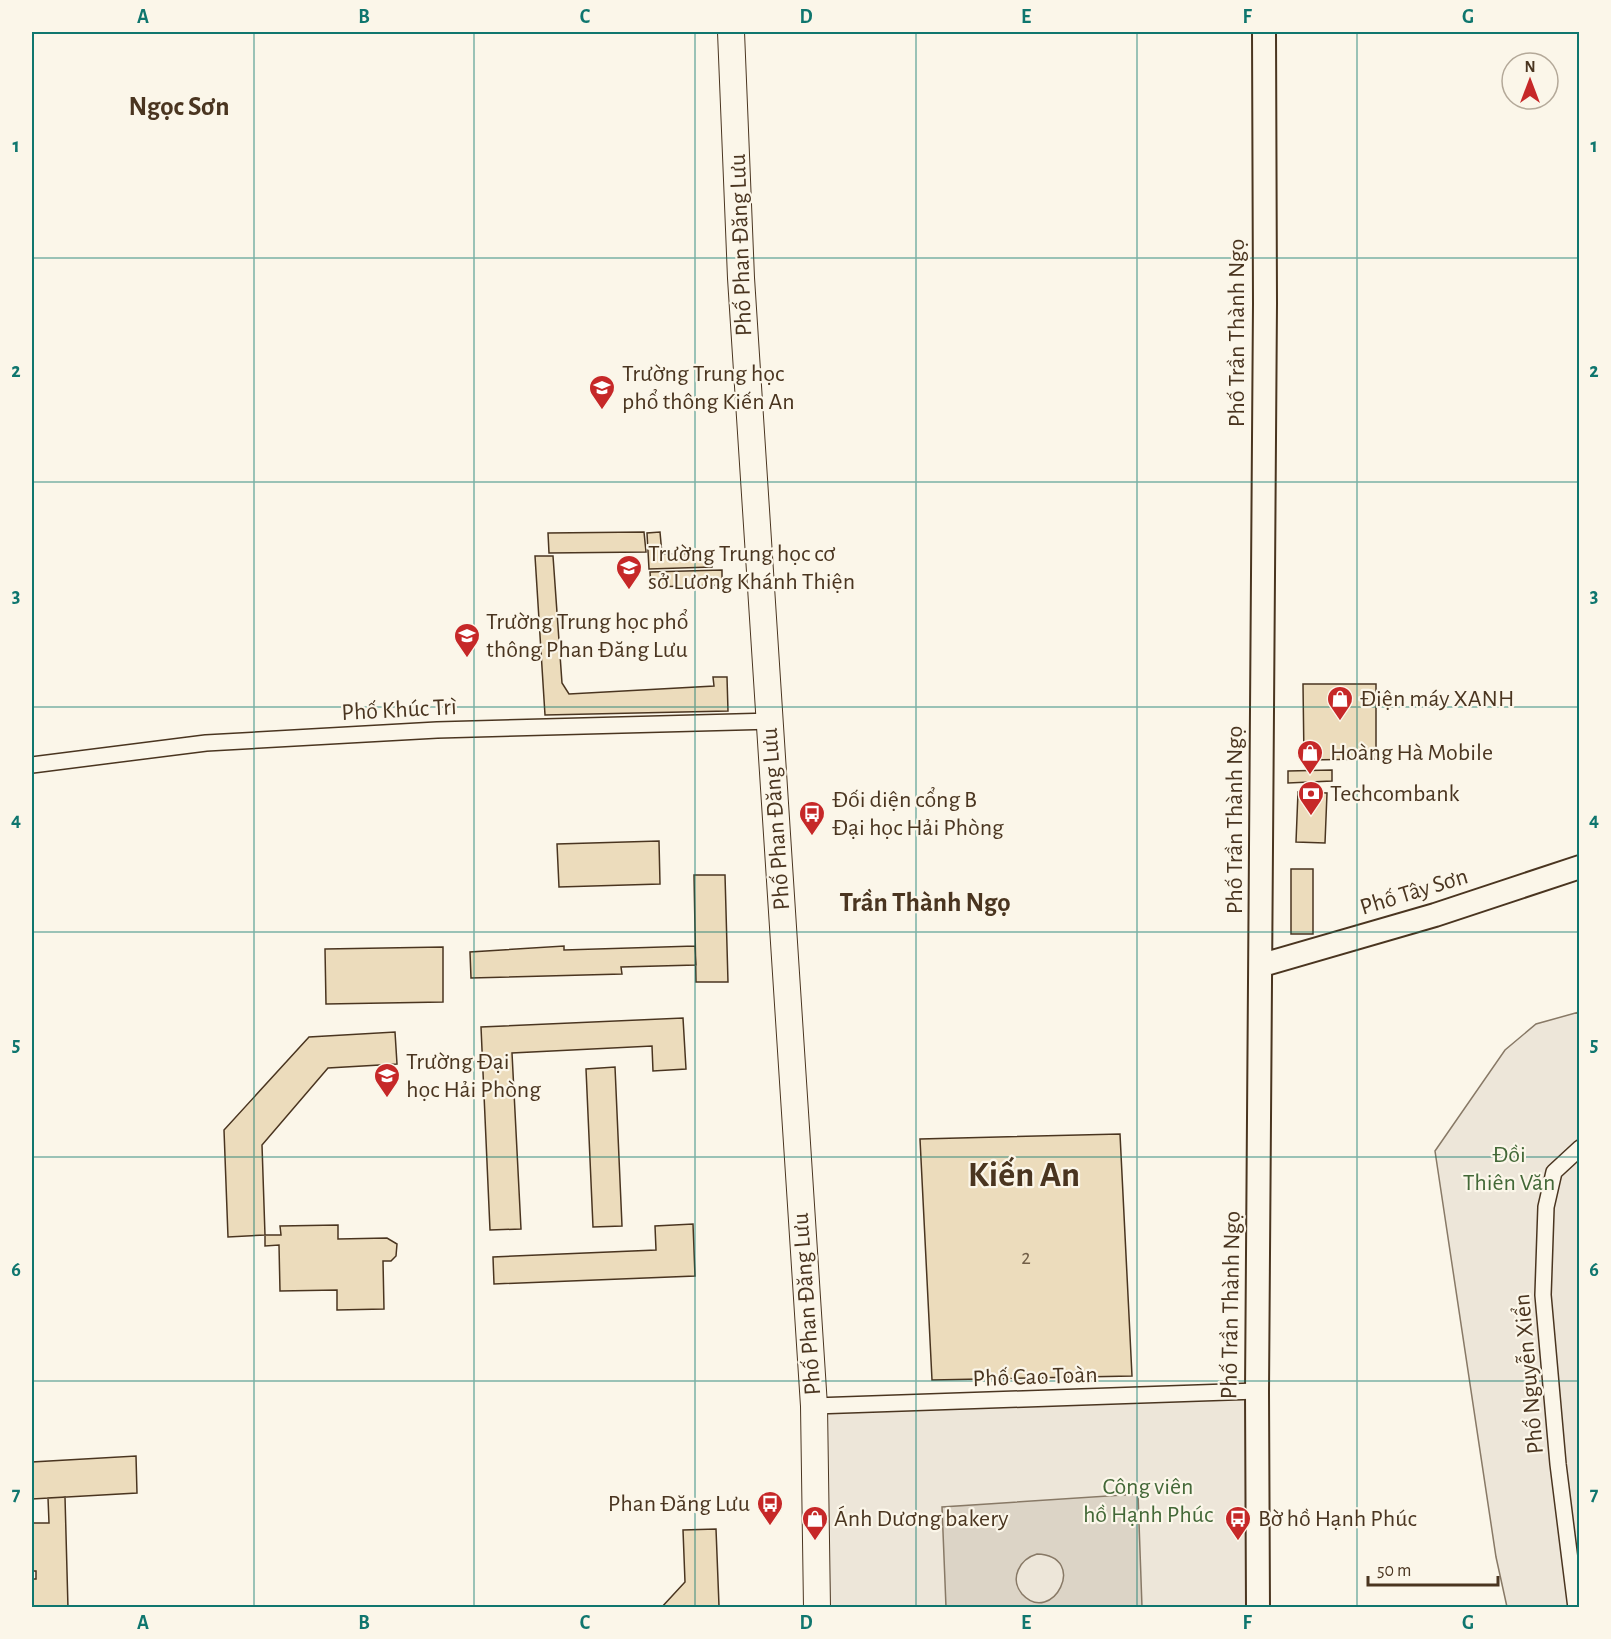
<svg xmlns="http://www.w3.org/2000/svg" width="1611" height="1639" font-family="'Alegreya Sans',sans-serif">
<style>
.green{fill:#ede6d9;stroke:#887966;stroke-width:1.5}
.water{fill:#dcd4c6;stroke:#887966;stroke-width:1.5;fill-rule:evenodd}
.building{fill:#ecdcbc;stroke:#4a3520;stroke-width:1.5}
.lines{fill:none;stroke-linecap:round;stroke-linejoin:round}
.street-casing{stroke:#4a3520;stroke-width:18}
.secondary-casing{stroke:#4a3520;stroke-width:26}
.primary-casing{stroke:#4a3520;stroke-width:28}
.street{stroke:#fbf6e9;stroke-width:15}
.secondary{stroke:#fbf6e9;stroke-width:22}
.primary{stroke:#fbf6e9;stroke-width:26}
.grid{fill:none;stroke:#0f766e;stroke-width:1.5;stroke-opacity:0.55}
.labels{text-anchor:middle;dominant-baseline:central;stroke-width:4.5;stroke-linejoin:round;paint-order:stroke}
.number-label{font-size:21px;fill:#725f47}
.street-label{font-size:24px;fill:#4a3520;stroke:#fbf6e9}
.poi-label{font-size:24px;fill:#4a3520;stroke:#fbf6e9;text-anchor:start}
.park-label{font-size:24px;fill:#436837;stroke:#fbf6e9}
.quarter-label{font-size:27px;font-weight:bold;fill:#4a3520;stroke:#fbf6e9}
.town-label{font-size:36px;font-weight:bold;fill:#4a3520;stroke:#fbf6e9}
.neatline{fill:none;stroke:#0f766e;stroke-width:2}
.grid-label{font-size:20px;text-anchor:middle;font-weight:bold;fill:#0f766e}
</style>
<rect width="100%" height="100%" fill="#fbf6e9"/>
<path class="green" d="M1579,1012V1607H1507L1496,1557L1435,1151L1505,1050L1536,1024Z
M1257,1391V1607H819L814,1406Z"/>
<path class="water" d="M1138,1494L1142,1607H946L942,1507ZM1037,1554C1090,1556 1052,1627 1022,1594C1009,1578 1020,1559 1037,1554Z"/>
<path class="building" d="M644,532L646,552L549,553L548,533Z
M660,532L662,554L712,553V567L649,569L647,533Z
M535,556H553L562,683L569,694L714,686L713,677H727L728,711L545,715Z
M722,570V585L651,587L650,572Z
M1303,684H1376V759L1304,760Z
M1332,770V781L1288,783V771Z
M1298,792L1327,793L1325,843L1296,842Z
M659,841L660,884L559,887L557,844Z
M1291,869H1313V934H1291Z
M694,875H725L728,982H696Z
M564,946V950L695,946L696,965L621,967L622,974L471,978L470,952Z
M443,947V1002L326,1004L325,949Z
M683,1018L686,1069L653,1071L652,1046L512,1053L521,1229L490,1230L481,1027Z
M395,1032L397,1064L328,1068L262,1145L265,1235L228,1237L224,1130L309,1037Z
M615,1067L622,1226L593,1227L586,1069Z
M1120,1134L1132,1376L932,1380L920,1139Z
M693,1224L695,1276L494,1284L493,1257L656,1250L655,1226Z
M338,1225V1239L387,1238L397,1244L396,1256L391,1261H383L384,1309L337,1310V1290L280,1291L279,1245L265,1246V1235H281L280,1226Z
M136,1456L137,1493L32,1499V1462Z
M65,1497L68,1608H32V1579H36V1571H32V1523H49L48,1498Z
M716,1529L719,1606L661,1608L685,1582L683,1530Z"/>
<g class="lines">
<defs>
<path id="street" d="M32,765L206,743L437,730L770,721
M814,1406L1257,1391
M1576,1608L1558,1464L1543,1295L1546,1207L1554,1172L1580,1148"/>
<path id="secondary" d="M1262,965L1435,915L1580,867
M1258,1608L1257,1391L1265,303L1264,32"/>
<path id="primary" d="M731,32L741,278L814,1406L817,1608"/>
</defs>
<use href="#street" class="street-casing"/>
<use href="#secondary" class="secondary-casing"/>
<use href="#primary" class="primary-casing"/>
<use href="#street" class="street"/>
<use href="#secondary" class="secondary"/>
<use href="#primary" class="primary"/>
</g>
<path class="grid" d="M254,32V1608M474,32V1608M695,32V1608M916,32V1608M1137,32V1608M1357,32V1608M32,258H1580M32,482H1580M32,707H1580M32,932H1580M32,1157H1580M32,1381H1580"/>
<defs>
<symbol id="school-pin" viewBox="-11 -11 22 30"><path d="M0 17L-7.5 6A9.5 9.5 0 1 1 7.5 6Z" fill="#c62828" stroke="#fbf6e9"/><path d="M0-5L7-2L0 1L-7-2ZM-4 1L0 2.5L4 1V4Q0 6-4 4Z" fill="#fff"/></symbol>
<symbol id="shop-pin" viewBox="-11 -11 22 30"><path d="M0 17L-7.5 6A9.5 9.5 0 1 1 7.5 6Z" fill="#c62828" stroke="#fbf6e9"/><path d="M-5-2.5h2.3a2.7 3.5 0 0 1 5.4 0H5L5.5 6h-11ZM-1.5-2.5h3a1.5 2.3 0 0 0-3 0Z" fill="#fff"/></symbol>
<symbol id="bank-pin" viewBox="-11 -11 22 30"><path d="M0 17L-7.5 6A9.5 9.5 0 1 1 7.5 6Z" fill="#c62828" stroke="#fbf6e9"/><path d="M-6-4H6V4H-6ZM0-2.3a2.3 2.3 0 1 0 0 4.6a2.3 2.3 0 1 0 0-4.6Z" fill="#fff"/></symbol>
<symbol id="bus-pin" viewBox="-11 -11 22 30"><path d="M0 17L-7.5 6A9.5 9.5 0 1 1 7.5 6Z" fill="#c62828" stroke="#fbf6e9"/><path d="M-5-6H5V4H4V6H2V4H-2V6H-4V4H-5ZM-3.5-4V0h7V-4ZM-3.5 1.2v1.5H-2V1.2ZM2 1.2v1.5H3.5V1.2Z" fill="#fff"/></symbol>
<symbol id="university-pin" viewBox="-11 -11 22 30"><path d="M0 17L-7.5 6A9.5 9.5 0 1 1 7.5 6Z" fill="#c62828" stroke="#fbf6e9"/><path d="M0-5L7-2L0 1L-7-2ZM-4 1L0 2.5L4 1V4Q0 6-4 4Z" fill="#fff"/></symbol>
</defs>
<g fill-rule="evenodd">
<use href="#school-pin" x="587" y="373" width="30" height="40"/>
<use href="#school-pin" x="614" y="553" width="30" height="40"/>
<use href="#school-pin" x="452" y="621" width="30" height="40"/>
<use href="#shop-pin" x="1325" y="684" width="30" height="40"/>
<use href="#shop-pin" x="1295" y="738" width="30" height="40"/>
<use href="#bank-pin" x="1296" y="779" width="30" height="40"/>
<use href="#bus-pin" x="797" y="799" width="30" height="40"/>
<use href="#university-pin" x="372" y="1061" width="30" height="40"/>
<use href="#bus-pin" x="755" y="1489" width="30" height="40"/>
<use href="#shop-pin" x="800" y="1504" width="30" height="40"/>
<use href="#bus-pin" x="1223" y="1504" width="30" height="40"/>
</g>
<g class="labels">
<g class="number-label">
<text x="1026" y="1257">2</text>
</g>
<g class="street-label">
<text transform="translate(741 245) rotate(-92)">Phố Phan Đăng Lưu</text>
<text transform="translate(1237 333) rotate(-90)">Phố Trần Thành Ngọ</text>
<text transform="translate(399 710) rotate(-3)">Phố Khúc Trì</text>
<text transform="translate(776 819) rotate(-94)">Phố Phan Đăng Lưu</text>
<text transform="translate(1235 820) rotate(-90)">Phố Trần Thành Ngọ</text>
<text transform="translate(1414 892) rotate(-17)">Phố Tây Sơn</text>
<text transform="translate(807 1304) rotate(-94)">Phố Phan Đăng Lưu</text>
<text transform="translate(1231 1305) rotate(-89)">Phố Trần Thành Ngọ</text>
<text transform="translate(1529 1374) rotate(-95)">Phố Nguyễn Xiển</text>
<text transform="translate(1035 1377) rotate(-2)">Phố Cao Toàn</text>
</g>
<g class="poi-label">
<text x="622" y="374">Trường Trung học<tspan x="622" dy="28">phổ thông Kiến An</tspan></text>
<text x="648" y="554">Trường Trung học cơ<tspan x="648" dy="28">sở Lương Khánh Thiện</tspan></text>
<text x="486" y="622">Trường Trung học phổ<tspan x="486" dy="28">thông Phan Đăng Lưu</tspan></text>
<text x="1360" y="699">Điện máy XANH</text>
<text x="1330" y="753">Hoàng Hà Mobile</text>
<text x="1330" y="794">Techcombank</text>
<text x="832" y="800">Đối diện cổng B<tspan x="832" dy="28">Đại học Hải Phòng</tspan></text>
<text x="406" y="1062">Trường Đại<tspan x="406" dy="28">học Hải Phòng</tspan></text>
<text x="750" y="1504" text-anchor="end">Phan Đăng Lưu</text>
<text x="834" y="1519">Ánh Dương bakery</text>
<text x="1258" y="1519">Bờ hồ Hạnh Phúc</text>
</g>
<g class="park-label">
<text x="1509" y="1155">Đồi<tspan x="1509" dy="28">Thiên Văn</tspan></text>
<text x="1148" y="1487">Công viên<tspan x="1148" dy="28">hồ Hạnh Phúc</tspan></text>
</g>
<g class="quarter-label">
<text x="179" y="106">Ngọc Sơn</text>
<text x="925" y="902">Trần Thành Ngọ</text>
</g>
<g class="town-label">
<text x="1024" y="1175">Kiến An</text>
</g>
</g>
<rect width="1611" height="1639" fill="none" stroke="#fbf6e9" stroke-width="66"/>
<g transform="translate(1530 81)"><circle r="28" fill="#fbf6e9" stroke="#b4a999" stroke-width="1.5"/>
<path d="M0-4.5L10 22L0 15L-10 22Z" fill="#c62828"/>
<text y="-9" font-size="16" font-weight="bold" text-anchor="middle" fill="#4a3520">N</text>
</g>
<path d="M1368 1576v9h130v-9" fill="none" stroke="#4a3520" stroke-width="3"/>
<text x="1377" y="1576" font-size="18" fill="#4a3520" stroke="#fbf6e9" stroke-width="4.5" paint-order="stroke">50 m</text>
<rect x="33" y="33" width="1545" height="1573" class="neatline"/>
<g class="grid-label">
<text x="143" y="23">A</text>
<text x="364" y="23">B</text>
<text x="585" y="23">C</text>
<text x="806" y="23">D</text>
<text x="1026" y="23">E</text>
<text x="1247" y="23">F</text>
<text x="1468" y="23">G</text>
<text x="16" y="152">1</text>
<text x="1594" y="152">1</text>
<text x="16" y="377">2</text>
<text x="1594" y="377">2</text>
<text x="16" y="602">3</text>
<text x="1594" y="602">3</text>
<text x="16" y="826">4</text>
<text x="1594" y="826">4</text>
<text x="16" y="1051">5</text>
<text x="1594" y="1051">5</text>
<text x="16" y="1276">6</text>
<text x="1594" y="1276">6</text>
<text x="16" y="1500">7</text>
<text x="1594" y="1500">7</text>
<text x="143" y="1629">A</text>
<text x="364" y="1629">B</text>
<text x="585" y="1629">C</text>
<text x="806" y="1629">D</text>
<text x="1026" y="1629">E</text>
<text x="1247" y="1629">F</text>
<text x="1468" y="1629">G</text>
</g>
</svg>
